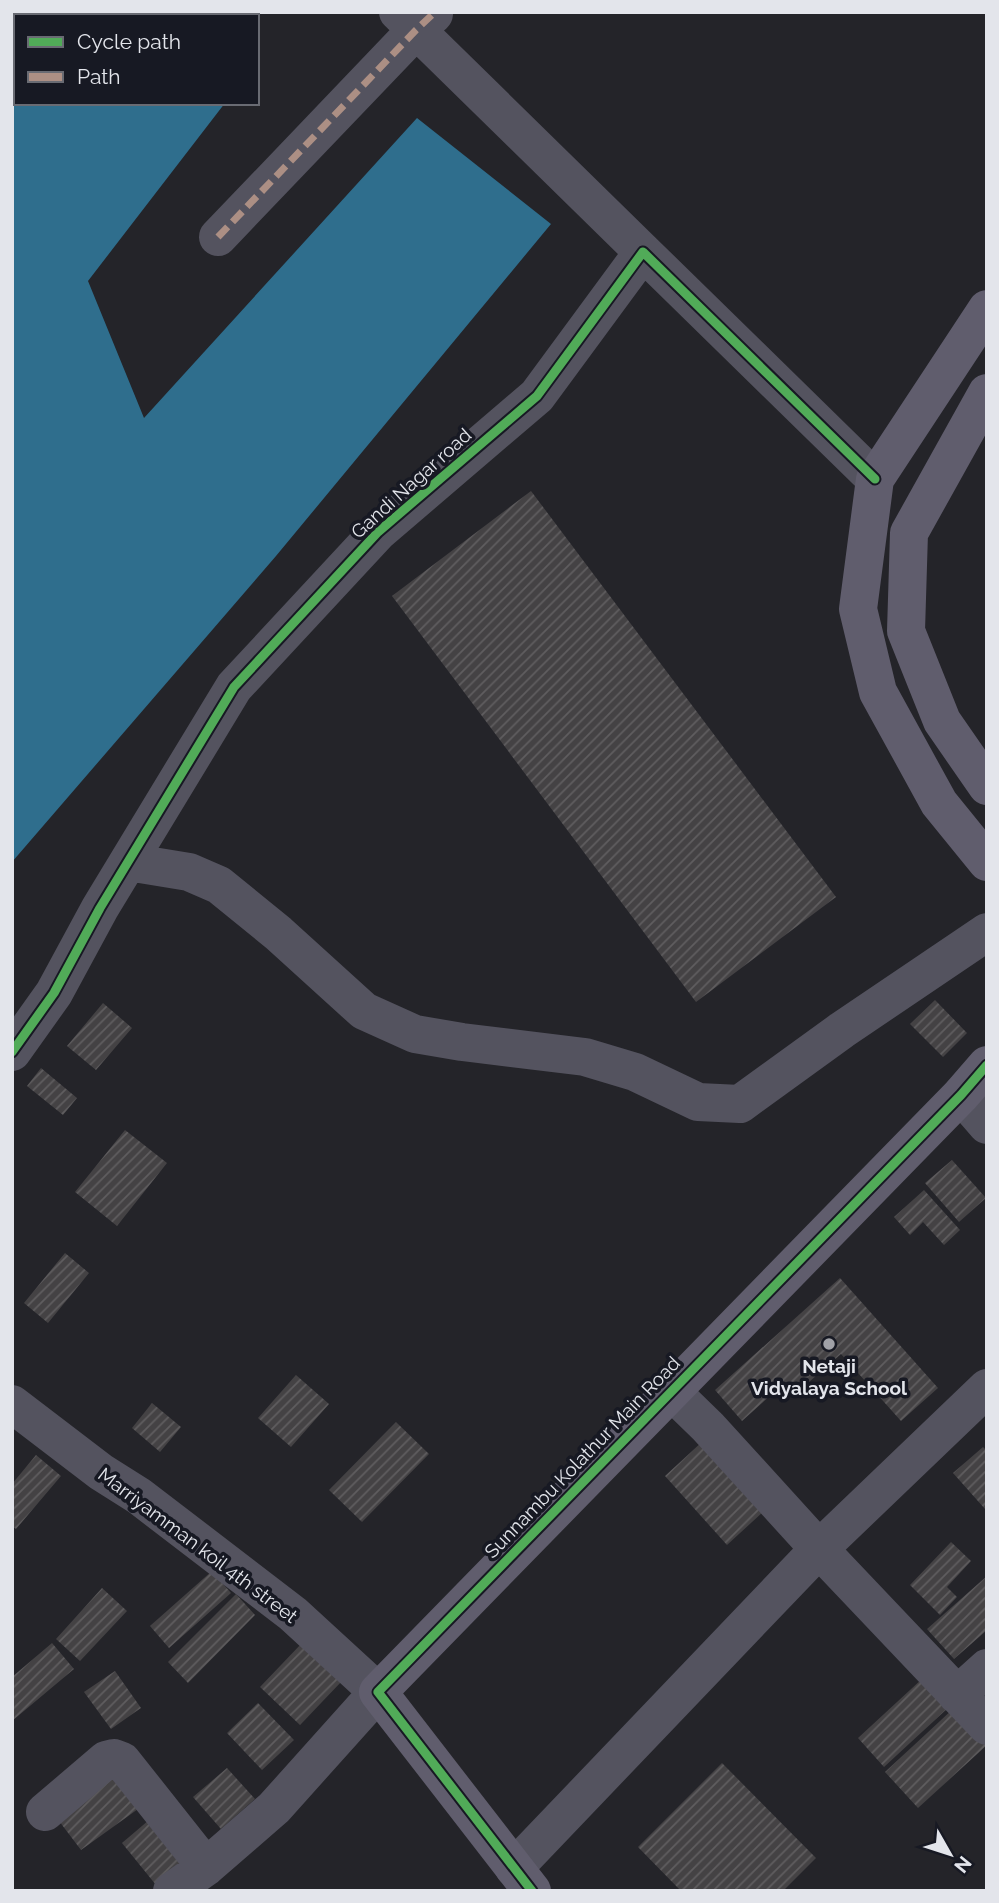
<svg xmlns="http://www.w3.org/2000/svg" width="999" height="1903" font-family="Raleway,sans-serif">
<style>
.water{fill:#2f6e8d}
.building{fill:url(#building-hatch)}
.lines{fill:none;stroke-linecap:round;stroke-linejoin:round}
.street{stroke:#54535f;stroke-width:38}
.secondary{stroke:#605d6d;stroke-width:38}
.quiet{stroke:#ac8f84;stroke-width:7;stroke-dasharray:14 7;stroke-linecap:butt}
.cycleway-casing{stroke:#171923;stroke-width:13}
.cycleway{stroke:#51ab58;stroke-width:9}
.poi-dot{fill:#a0a1a7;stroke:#171923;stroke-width:2.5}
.labels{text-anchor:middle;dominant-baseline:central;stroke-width:7;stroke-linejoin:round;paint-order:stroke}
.street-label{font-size:19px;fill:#e3e5eb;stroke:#171923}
.poi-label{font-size:19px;font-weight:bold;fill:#e3e5eb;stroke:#171923}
</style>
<defs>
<pattern id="building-hatch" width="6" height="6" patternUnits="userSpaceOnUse" patternTransform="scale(1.75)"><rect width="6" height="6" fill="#444244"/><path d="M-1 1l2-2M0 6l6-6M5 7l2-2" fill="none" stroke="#5f5d5f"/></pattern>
</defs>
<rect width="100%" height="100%" fill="#242429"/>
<path class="water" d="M12,12H237L240,16H16V103H225L88,281L144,418L417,118L551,224L276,556L12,862Z"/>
<path class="building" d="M531,491L836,897L696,1002L392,596Z
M935,1000L967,1033L943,1057L910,1024Z
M103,1003L132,1028L96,1070L67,1046Z
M41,1068L77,1098L63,1115L27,1086Z
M125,1130L167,1163L117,1226L75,1192Z
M952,1160L986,1198L959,1222L925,1183Z
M924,1190L960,1230L944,1245L923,1222L910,1235L894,1217Z
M65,1253L89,1273L48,1323L24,1303Z
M840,1278L938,1388L901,1421L841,1354L793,1396L783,1384L742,1421L715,1390Z
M296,1375L329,1404L291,1447L258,1418Z
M152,1403L181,1427L160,1452L132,1428Z
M396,1422L429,1454L362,1522L329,1490Z
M702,1442L764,1511L727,1545L665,1476Z
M983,1447L987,1451V1508L985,1509L953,1473Z
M36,1455L61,1476L16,1529L12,1526V1484Z
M951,1542L971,1561L947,1587L957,1597L940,1615L910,1585Z
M212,1571L231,1593L169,1648L150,1626Z
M987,1576V1630L954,1659L927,1629Z
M102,1588L127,1611L80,1661L56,1639Z
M236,1594L255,1615L188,1683L168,1662Z
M52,1643L74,1669L12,1721V1677Z
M302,1643L342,1681L300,1725L260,1687Z
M115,1671L141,1708L111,1729L84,1692Z
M923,1678L949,1707L884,1767L858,1738Z
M258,1703L294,1740L262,1770L227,1733Z
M954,1708L987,1745L918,1808L885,1772Z
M722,1763L816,1858L783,1891H681L638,1847Z
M227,1768L255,1799L221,1829L193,1797Z
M107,1771L138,1809L81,1850L56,1817Z
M149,1820L184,1862L156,1885L122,1843Z"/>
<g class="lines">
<path class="street" d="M398,12L643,252
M218,237L416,30L434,14
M128,862L189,872L219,885L278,933L364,1011L415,1034L462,1042L585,1057L635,1072L698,1102L740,1104L842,1030L987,932
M12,1052L54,993L100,908L234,687L378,532L537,396L643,252L875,479
M961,1095L987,1125
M671,1391L708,1427L819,1549L987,1726
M12,1404L101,1472L139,1496L293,1614L378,1692L274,1808L206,1867L172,1891
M957,1695L987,1668
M45,1812L106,1760L114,1758L122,1761L206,1867
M514,1868L819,1549L987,1388"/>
<path class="secondary" d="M987,309L875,479L858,609L878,692L939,803L987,862
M987,393L909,533L906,631L942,721L987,786
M532,1891L378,1692L961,1095L987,1065"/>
<path class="quiet" d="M218,237L416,30L435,12"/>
<defs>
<path id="cycleway" d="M12,1052L54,993L100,908L234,687L378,532L537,396L643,252L875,479
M532,1891L378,1692L961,1095L987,1065"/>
</defs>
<use href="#cycleway" class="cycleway-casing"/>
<use href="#cycleway" class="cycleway"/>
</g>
<circle class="poi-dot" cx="829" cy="1344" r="7"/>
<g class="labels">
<g class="street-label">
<text transform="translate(411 483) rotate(-42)">Gandi Nagar road</text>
<text transform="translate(582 1457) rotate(-46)">Sunnambu Kolathur Main Road</text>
<text transform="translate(198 1545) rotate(37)">Marriyamman koil 4th street</text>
</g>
<g class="poi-label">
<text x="829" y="1366">Netaji<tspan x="829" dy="22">Vidyalaya School</tspan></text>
</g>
</g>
<rect width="999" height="1903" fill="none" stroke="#e3e5eb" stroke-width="28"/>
<rect x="14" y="14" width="245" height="91" fill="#171923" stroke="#696b73" stroke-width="2"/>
<rect x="28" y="37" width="35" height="10" fill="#51ab58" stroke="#696b73" stroke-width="2"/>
<text x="77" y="49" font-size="21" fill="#e3e5eb">Cycle path</text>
<rect x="28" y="72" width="35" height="10" fill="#ac8f84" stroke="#696b73" stroke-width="2"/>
<text x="77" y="84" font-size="21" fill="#e3e5eb">Path</text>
<g transform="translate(950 1854) rotate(129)" stroke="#171923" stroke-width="5" paint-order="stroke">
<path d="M0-5L12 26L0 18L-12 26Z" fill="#e3e5eb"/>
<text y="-10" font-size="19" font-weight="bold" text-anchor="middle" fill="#e3e5eb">N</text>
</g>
</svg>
